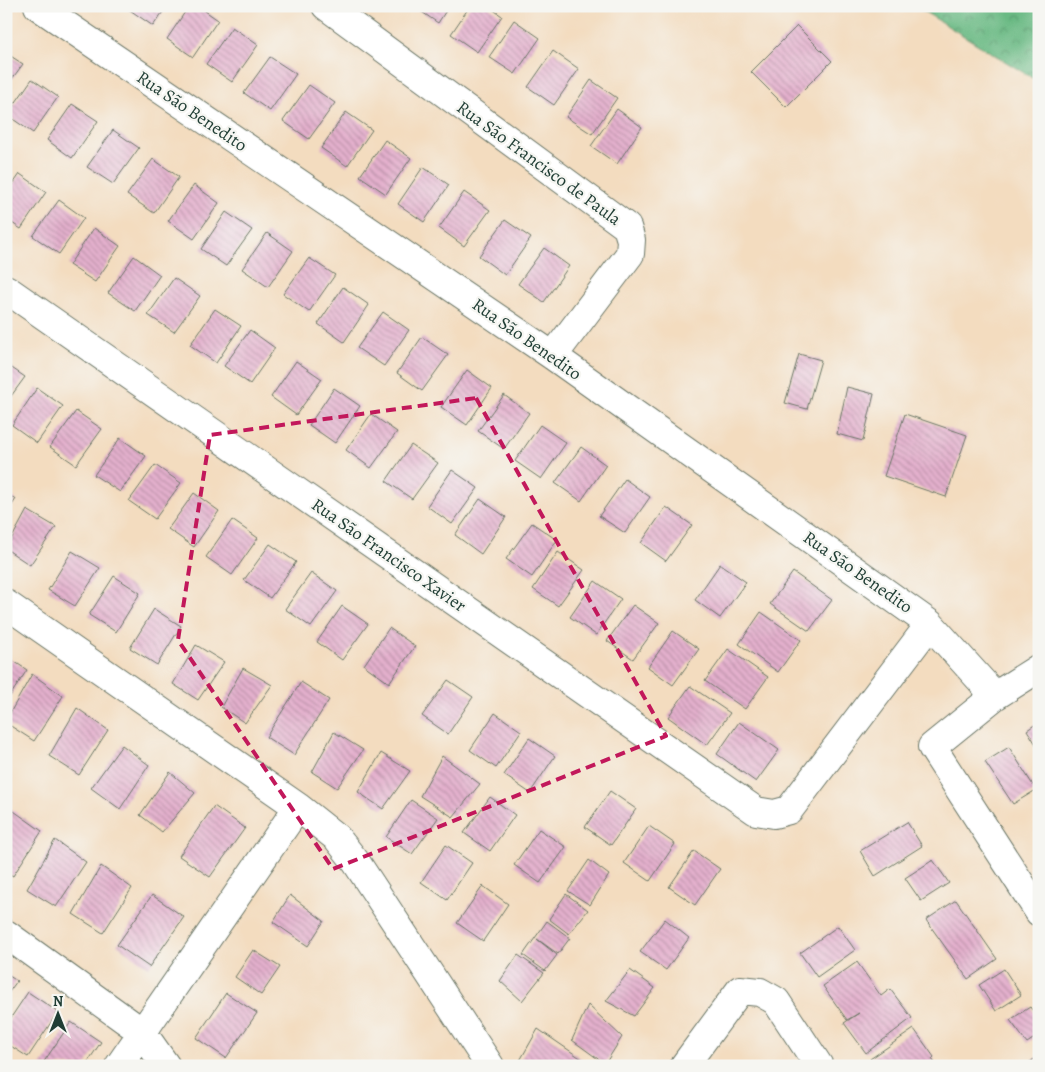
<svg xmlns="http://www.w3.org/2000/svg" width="1045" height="1072" font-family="Alegreya,serif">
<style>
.forest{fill:url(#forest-crowns);stroke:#457c5c}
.building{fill:url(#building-back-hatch)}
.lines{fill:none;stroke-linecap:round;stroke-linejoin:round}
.minor-casing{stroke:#697565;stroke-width:30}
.minor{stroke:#fff;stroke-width:28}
.marked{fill:none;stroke:#c2185b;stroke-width:4;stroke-dasharray:10 6;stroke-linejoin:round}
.labels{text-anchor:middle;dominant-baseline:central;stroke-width:4.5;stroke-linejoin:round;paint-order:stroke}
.street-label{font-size:18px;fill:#1f3d34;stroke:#f6f6f2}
</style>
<defs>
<pattern id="forest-crowns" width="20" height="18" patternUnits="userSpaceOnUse" patternTransform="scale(1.25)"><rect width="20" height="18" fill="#6bba84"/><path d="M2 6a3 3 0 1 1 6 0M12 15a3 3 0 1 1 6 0" fill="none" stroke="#57986d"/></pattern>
<pattern id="building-back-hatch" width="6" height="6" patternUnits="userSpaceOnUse" patternTransform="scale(1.25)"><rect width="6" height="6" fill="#e4b0cd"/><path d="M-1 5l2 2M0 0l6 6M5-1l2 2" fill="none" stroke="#b890a7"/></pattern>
</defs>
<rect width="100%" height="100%" fill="#f6f6f2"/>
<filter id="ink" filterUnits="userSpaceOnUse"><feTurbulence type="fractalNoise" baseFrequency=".02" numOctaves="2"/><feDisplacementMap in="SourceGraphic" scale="10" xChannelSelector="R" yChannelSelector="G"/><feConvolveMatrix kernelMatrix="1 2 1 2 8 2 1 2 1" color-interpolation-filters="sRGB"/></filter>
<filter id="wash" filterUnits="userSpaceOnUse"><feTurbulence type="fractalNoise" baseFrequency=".0096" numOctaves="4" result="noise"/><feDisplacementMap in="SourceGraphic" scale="20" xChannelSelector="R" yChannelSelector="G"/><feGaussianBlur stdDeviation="1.12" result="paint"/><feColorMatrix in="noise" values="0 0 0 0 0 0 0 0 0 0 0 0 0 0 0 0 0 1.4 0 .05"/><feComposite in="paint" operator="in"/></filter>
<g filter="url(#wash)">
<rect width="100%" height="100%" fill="#f3dcbf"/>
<path class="forest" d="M915,6H1039V82Z"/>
<g id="blocks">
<path class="building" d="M128,6H167L153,26L127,8Z
M189,6H198L218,20L193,57L167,39Z
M413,6H449L438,23Z
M470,6H488L502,16L477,52L451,34Z
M514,20L540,38L515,74L489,57Z
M797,26L832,61L786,107L751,72Z
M232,27L258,45L232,82L206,64Z
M553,51L579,69L554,105L528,87Z
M6,53L23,64L6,87Z
M270,57L296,74L270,111L244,93Z
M32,79L58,97L33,133L7,115Z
M591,80L617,98L592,134L566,117Z
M309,85L335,103L309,139L283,121Z
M72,104L98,121L72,158L47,140Z
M617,109L642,127L617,164L591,146Z
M346,112L372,130L347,166L321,148Z
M113,130L139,148L113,184L87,167Z
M385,140L411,158L386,194L360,176Z
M153,159L179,177L154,213L127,195Z
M423,167L449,185L424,222L398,204Z
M20,174L46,192L21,229L6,219V194Z
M194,185L219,203L194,239L168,221Z
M464,192L490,210L464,246L439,228Z
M59,200L84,218L59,254L33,236Z
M226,212L252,230L226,266L201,249Z
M505,220L531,238L505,275L479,256Z
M94,228L120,246L95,282L69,265Z
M267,233L293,251L268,287L242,269Z
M544,248L569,266L544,302L518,284Z
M134,256L160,275L135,311L108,293Z
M309,258L335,275L309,312L283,294Z
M174,278L200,296L174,332L148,315Z
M343,287L369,305L344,342L318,324Z
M215,309L241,326L216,363L190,345Z
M383,312L409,330L384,366L357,348Z
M250,330L275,348L250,384L224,366Z
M422,337L448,355L422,391L397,373Z
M799,354L821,360L807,409L785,403Z
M296,361L322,379L296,415L271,397Z
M6,364L25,377L6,403Z
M467,370L492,388L467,425L441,407Z
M847,387L874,394L863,441L837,434Z
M37,388L63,406L37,443L12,425Z
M334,388L360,406L335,443L309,425Z
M504,395L529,413L504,449L478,431Z
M76,411L102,429L76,465L50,447Z
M371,414L397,432L371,468L346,450Z
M905,414L967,435L946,497L884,476Z
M540,425L566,443L541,479L515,461Z
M120,438L146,456L120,492L94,475Z
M411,445L438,463L412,499L386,481Z
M581,447L606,465L581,501L555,483Z
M155,465L181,483L155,519L129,501Z
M452,470L478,488L452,524L427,506Z
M625,479L650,497L625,533L599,516Z
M194,493L219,511L194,547L168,529Z
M6,494L16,499L6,514Z
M480,499L506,517L481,554L455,535Z
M666,507L692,525L666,561L641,543Z
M27,510L56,527L30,565L6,549Z
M232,520L258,538L232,575L206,557Z
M532,523L557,540L532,577L506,559Z
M270,544L296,562L270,598L244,580Z
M72,551L100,568L75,606L48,590Z
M558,552L584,570L558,606L533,589Z
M720,564L746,582L720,618L695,600Z
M793,572L832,600L809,631L770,604Z
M311,573L337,591L311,627L285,609Z
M114,576L140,593L116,632L89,615Z
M595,581L621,599L596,635L570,617Z
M633,605L659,623L633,659L607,641Z
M342,606L368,624L342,660L317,642Z
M154,609L181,626L157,665L130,648Z
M761,612L801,640L778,672L739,644Z
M389,628L415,646L389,683L364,665Z
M673,631L699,649L673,685L648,667Z
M196,645L224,662L198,700L173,684Z
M728,649L768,677L745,709L705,681Z
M6,656L27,670L6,702Z
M243,668L272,685L245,723L221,707Z
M32,674L63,696L34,741L6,723V720Z
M448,680L473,697L448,734L422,716Z
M301,682L329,700L294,755L266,737Z
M690,686L730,713L707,745L668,717Z
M77,708L108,730L79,775L49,756Z
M495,713L521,731L496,768L470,750Z
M739,722L779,750L756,782L717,754Z
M1039,722V749L1027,730Z
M334,732L363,750L337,788L312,772Z
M529,738L555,756L530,793L504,775Z
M122,745L149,765L120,809L91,788Z
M1009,747L1036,790L1013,804L985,762Z
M381,753L410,771L383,809L358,792Z
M442,756L480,784L453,817L420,796Z
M170,772L195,793L162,832L140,815Z
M610,791L636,809L611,845L585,827Z
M490,797L515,815L490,851L464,833Z
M411,800L438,818L412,854L386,837Z
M214,806L245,828L210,877L179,856Z
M11,809L42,831L13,876L6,872V816Z
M907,822L922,846L875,876L860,851Z
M649,826L675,844L650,881L624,863Z
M539,829L566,847L540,883L514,865Z
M55,840L86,862L56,907L27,889Z
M446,845L472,863L447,900L421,882Z
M694,851L720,869L695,905L669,887Z
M589,860L609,875L590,905L568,891Z
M933,860L949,883L921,901L905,878Z
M101,866L132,888L103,933L73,914Z
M483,886L508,904L483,941L457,923Z
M566,894L588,910L569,934L549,919Z
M152,895L184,917L149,967L117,945Z
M290,895L324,921L308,946L273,922Z
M956,900L997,959L968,979L926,920Z
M665,919L689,938L666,970L640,952Z
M547,921L570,938L558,954L537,939L557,955L545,971L523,955Z
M838,926L855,950L817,977L800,953Z
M253,950L280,967L261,995L235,977Z
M518,955L544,973L522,1001L500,981Z
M857,962L881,996L890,989L912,1018L866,1053L844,1023L859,1013L847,1020L823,986Z
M1004,969L1021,995L996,1011L979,985Z
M630,970L655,988L634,1016L606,1001Z
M6,974L17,981L6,996Z
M28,992L58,1012L28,1057L6,1043V1025Z
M226,993L257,1013L226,1058L196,1038Z
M588,1005L622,1037L605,1064L572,1040Z
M1030,1007L1039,1019V1035L1027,1043L1010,1020Z
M71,1022L101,1042L85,1066H41Z
M538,1029L592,1066H522L518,1064Z
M914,1029L934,1057L932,1059L937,1066H875L870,1059Z
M1039,1056V1066H1024Z"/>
</g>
</g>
<g filter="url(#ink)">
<use href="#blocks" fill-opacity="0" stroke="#697565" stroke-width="1"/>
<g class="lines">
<defs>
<path id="minor" d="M38,6L553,356L930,624L995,696
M326,6L627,227L631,240L630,254L553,356
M6,289L756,811L774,814L789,810L930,624
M6,604L298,807L337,838L356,862L490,1066
M1039,668L995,696L932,747L1039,912
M6,934L142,1032L166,1066
M119,1066L298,807
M684,1066L740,990L760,992L776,1001L819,1066"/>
</defs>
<use href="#minor" class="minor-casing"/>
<use href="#minor" class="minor"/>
</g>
</g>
<path class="marked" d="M476,398L666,736L333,869L178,640L210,435Z"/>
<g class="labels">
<g class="street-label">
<text transform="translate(192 111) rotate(34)">Rua São Benedito</text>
<text transform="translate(539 163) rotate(36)">Rua São Francisco de Paula</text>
<text transform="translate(527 339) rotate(35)">Rua São Benedito</text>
<text transform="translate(389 555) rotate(35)">Rua São Francisco Xavier</text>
<text transform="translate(858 572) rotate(35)">Rua São Benedito</text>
</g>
</g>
<rect width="1045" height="1072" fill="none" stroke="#f6f6f2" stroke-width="25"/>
<g transform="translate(58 1014)" stroke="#f6f6f2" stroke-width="4" paint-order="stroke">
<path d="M0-4L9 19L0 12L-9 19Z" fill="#1f3d34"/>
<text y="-8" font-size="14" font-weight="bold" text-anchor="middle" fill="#1f3d34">N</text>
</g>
</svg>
